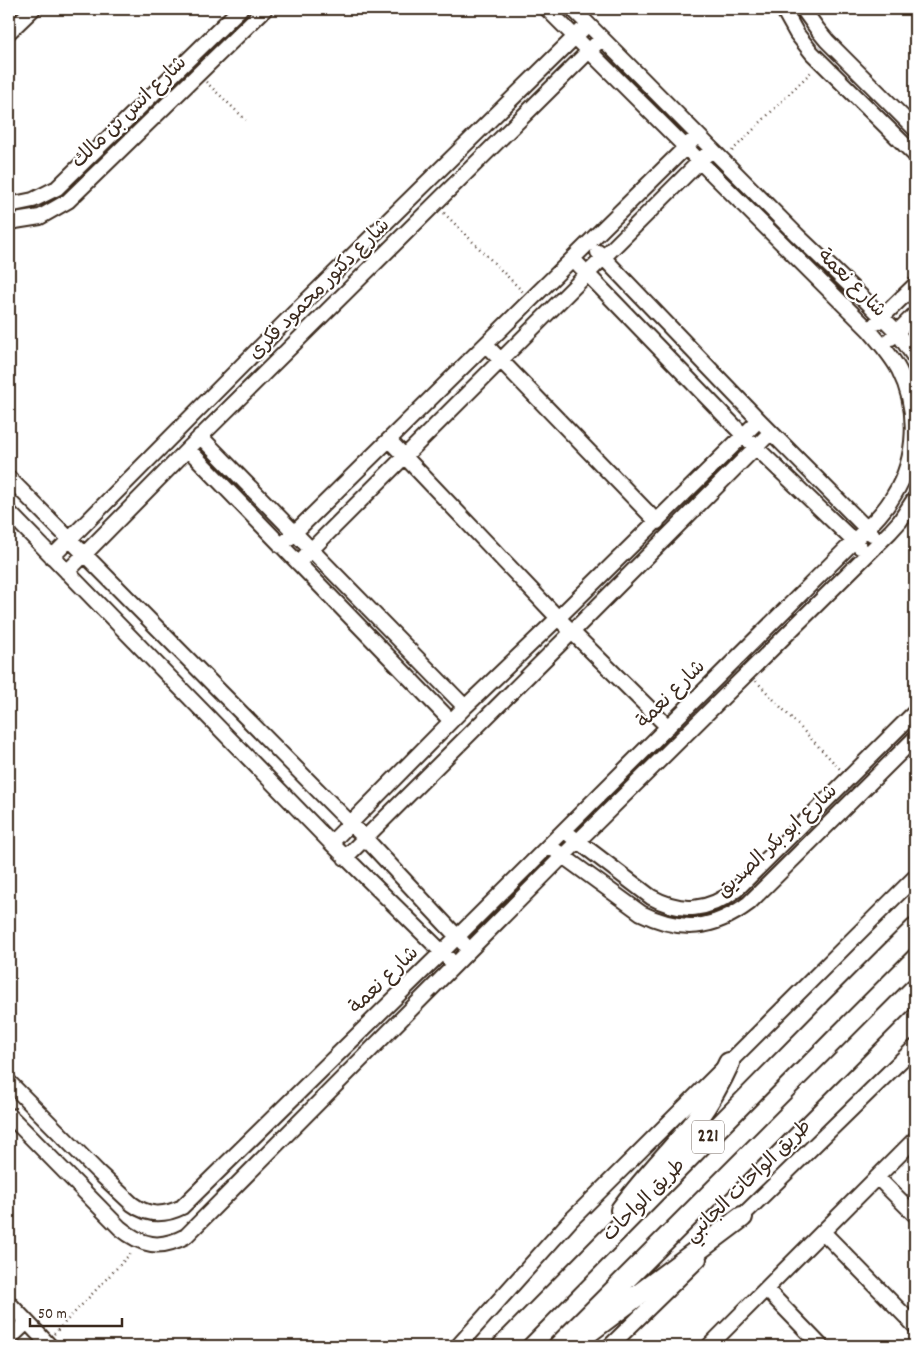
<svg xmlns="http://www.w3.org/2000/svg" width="924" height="1355" font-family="Dekko,'Playpen Sans Arabic',sans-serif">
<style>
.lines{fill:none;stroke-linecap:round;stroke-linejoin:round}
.minor-casing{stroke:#3b2a1e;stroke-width:18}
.highway-casing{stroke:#3b2a1e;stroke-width:24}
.path{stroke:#3b2a1e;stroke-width:2.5;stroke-dasharray:1 4;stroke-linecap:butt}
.minor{stroke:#fff;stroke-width:14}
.highway{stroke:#fff;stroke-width:20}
.labels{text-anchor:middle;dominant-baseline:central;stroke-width:4.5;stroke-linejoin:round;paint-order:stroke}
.shield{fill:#fff;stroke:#766a62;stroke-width:1}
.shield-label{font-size:19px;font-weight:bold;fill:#3b2a1e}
.street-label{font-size:20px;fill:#3b2a1e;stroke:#fff}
</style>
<rect width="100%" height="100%" fill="#fff"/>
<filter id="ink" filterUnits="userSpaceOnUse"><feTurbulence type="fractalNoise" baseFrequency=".02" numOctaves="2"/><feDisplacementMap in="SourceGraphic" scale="10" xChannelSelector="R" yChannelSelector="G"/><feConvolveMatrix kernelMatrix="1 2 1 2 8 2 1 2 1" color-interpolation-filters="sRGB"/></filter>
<g filter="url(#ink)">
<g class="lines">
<defs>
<path id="minor" d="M573,9L797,235L863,298L897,332L915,358
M783,9L797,34L812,53L915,155
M803,9L818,30L827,41L915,129
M9,32L33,9
M9,205L33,200L57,188L240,9
M9,222L40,217L68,201L265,9
M598,252L759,420L872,534
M573,259L744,436L860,547
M876,323L915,285
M891,338L915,314
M486,345L657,522
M200,436L465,707
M389,440L558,618L668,727
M188,449L451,721
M9,478L365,838L464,944
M9,512L331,843L449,959
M281,546L698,135
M52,557L299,308L588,24
M298,563L712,149
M67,572L188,449L602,38
M571,836L651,897C682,914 708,911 736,890L915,712
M331,843L465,707L558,618L759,420
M556,851L641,913C681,933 713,930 749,903L915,738
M345,858L572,632L771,432
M9,1082L97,1171L132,1204C148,1216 164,1216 182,1207L442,952L854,541C868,527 884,513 894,495C917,458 919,409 899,370C891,355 880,343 869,330L547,9
M9,1115L120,1228C142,1246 160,1250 186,1236L563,856L890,532L900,521L915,498
M877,1177L915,1215
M735,1223L915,1047
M823,1232L915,1326
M766,1289L821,1346
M9,1303L50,1346
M9,1339L27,1322
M458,1346L570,1221L915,877
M610,1346L699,1259
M709,1346L915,1139"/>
<path id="highway" d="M621,1210C644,1178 672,1151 696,1120C709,1102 720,1083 729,1063
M585,1335L742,1217
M503,1346L825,1019L915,929
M559,1346L915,989"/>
</defs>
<use href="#minor" class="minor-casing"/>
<use href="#highway" class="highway-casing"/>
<path class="path" d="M893,9C899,15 906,15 912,9
M206,82L246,120
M732,151L813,70
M444,213L523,292
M756,681L840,769
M54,1334L133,1251"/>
<use href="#minor" class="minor"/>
<use href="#highway" class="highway"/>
</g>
</g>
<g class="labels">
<rect class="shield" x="692" y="1120.5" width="32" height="33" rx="4"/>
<g class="shield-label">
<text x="708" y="1137">221</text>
</g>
<g class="street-label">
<text transform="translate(130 113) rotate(-44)">شارع انس بن مالك</text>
<text transform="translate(851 284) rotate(45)">شارع نعمة</text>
<text transform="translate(320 290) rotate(-45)">شارع دكتور محمود فكرى</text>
<text transform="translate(672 695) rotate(-45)">شارع نعمة</text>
<text transform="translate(778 842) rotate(-43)">شارع ابو بكر الصديق</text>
<text transform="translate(385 981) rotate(-44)">شارع نعمة</text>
<text transform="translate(749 1182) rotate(-44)">طريق الواحات الجانبي</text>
<text transform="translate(645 1201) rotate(-45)">طريق الواحات</text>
</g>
</g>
<rect width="924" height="1355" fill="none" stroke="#fff" stroke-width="30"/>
<rect x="15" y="15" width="894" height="1325" fill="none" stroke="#3b2a1e" stroke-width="2" filter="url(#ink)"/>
<path d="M30 1318v8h92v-8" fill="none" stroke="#3b2a1e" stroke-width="2.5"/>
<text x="38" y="1318" font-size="15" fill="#3b2a1e" stroke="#ffffff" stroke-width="4" paint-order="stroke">50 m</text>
</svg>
